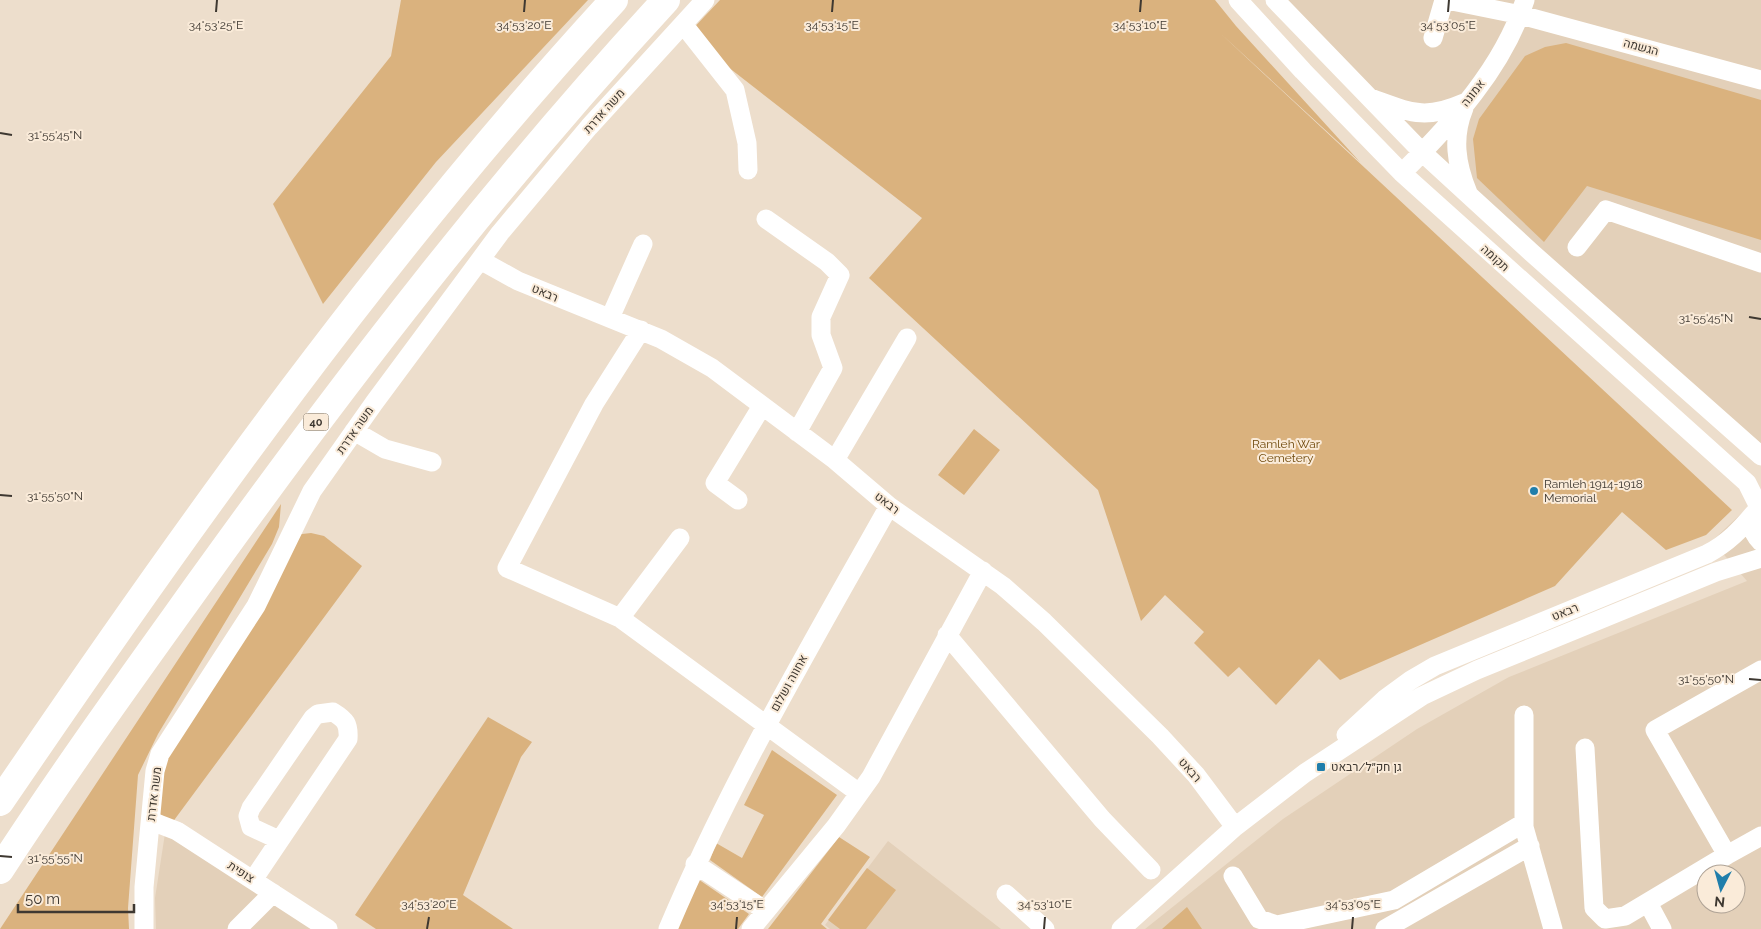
<svg xmlns="http://www.w3.org/2000/svg" width="1761" height="929" font-family="Raleway,Heebo,sans-serif">
<style>
.built{fill:#e3d0b9;fill-rule:evenodd}
.green{fill:#dab27e}
.lines{fill:none;stroke-linecap:round;stroke-linejoin:round}
.minor{stroke:#fff;stroke-width:19}
.highway{stroke:#fff;stroke-width:28}
.ticks{fill:none;stroke:#3e3831;stroke-width:2}
.poi-dot{fill:#207eab;stroke:#faebd9;stroke-width:2}
.labels{text-anchor:middle;dominant-baseline:central;stroke-width:4;stroke-linejoin:round;paint-order:stroke}
.shield{fill:#faebd9;stroke:#766e63;stroke-width:1}
.shield-label{font-size:11px;font-weight:bold;fill:#3e3831}
.street-label{font-size:12px;fill:#3e3831;stroke:#faebd9}
.park-label{font-size:12px;fill:#6f490b;stroke:#faebd9}
.poi-label{font-size:12px;fill:#3e3831;stroke:#faebd9;text-anchor:start}
.ticks-label{font-size:12px;text-anchor:middle;fill:#3e3831;stroke:#faebd9;stroke-width:4;stroke-linejoin:round;paint-order:stroke}
</style>
<rect width="100%" height="100%" fill="#eddecc"/>
<path class="built" d="M1282,0H1761V446L1540,256Z
M1761,495V929H1145L1283,819L1417,729L1509,677L1747,581L1712,541ZM1706,874H1736V904H1706Z
M166,827L324,929H156L155,898Z
M888,841L1001,929H830L825,925Z"/>
<path class="green" d="M401,0H588L436,162L323,304L273,204L391,56Z
M720,0H1215L1236,26L1360,162L1219,32L1732,510L1706,535L1666,550L1622,512L1555,586L1340,680L1319,659L1276,705L1239,667L1228,677L1194,643L1204,632L1165,595L1141,621L1098,490L869,278L922,218L687,35Z
M1566,43L1761,100V240L1587,186L1544,242L1477,178L1473,139L1479,119L1525,56L1545,47Z
M974,429L1000,450L964,495L938,475Z
M281,504L279,527L272,544L158,734L138,775L128,908L129,929H0Z
M311,533L324,536L362,566L172,823L159,813L162,767L293,535Z
M488,717L532,742L521,757L463,895L513,929H376L355,915Z
M772,750L837,795L762,897L710,860L716,843L742,858L764,815L744,805Z
M839,837L870,857L821,924L827,929H768Z
M867,868L896,890L866,929H840L828,920Z
M695,877L749,914L738,929H673Z
M1187,907L1202,929H1162Z"/>
<g class="lines">
<path class="minor" d="M1238,0L1303,71L1402,173L1747,483L1759,507
M1275,0L1423,153L1532,253L1761,456
M1447,0L1521,15L1761,80
M683,24L735,90L747,143L748,170
M1433,38L1444,0
M1373,99C1412,113 1425,120 1464,103
M1464,108C1452,137 1456,164 1468,193
M1402,173C1452,123 1503,68 1525,0
M766,219L827,262L840,275L821,317V335L833,368L797,432
M1577,247L1606,210L1761,263
M480,260L518,281L661,339L712,368L835,460L889,506L1003,586L1044,622L1160,736L1196,775L1235,827
M610,318L643,244
M641,330L594,404L507,568L620,618L859,793
M354,431L385,449L432,462
M835,460L907,338
M738,500L715,483L762,406
M1757,509C1750,521 1751,532 1761,542
M620,618L680,538
M947,635L1102,819L1151,870
M1761,670L1655,730L1727,855L1761,836
M1524,715V827L1553,929
M1346,735L1385,699L1411,680L1435,666L1707,554C1728,543 1741,529 1756,511
M1585,748L1594,908L1605,919L1625,916L1727,855
M151,821L177,831L328,929
M695,864L766,911
M1233,876L1259,919L1277,925L1394,900L1524,823
M253,880L348,739C349,724 346,720 333,712L318,714L313,718L251,808L248,816L251,827L279,840
M1006,894L1045,929
M1648,903L1662,929
M144,929V887L155,771L160,754L256,606L312,491L374,403L500,233L589,127L705,0
M237,929L273,893
M668,929C730,782 811,645 889,506
M751,929L836,826L871,777L983,571
M1121,929L1235,827L1305,773L1422,696L1477,670L1716,572L1761,558
M1385,929L1530,846"/>
<path class="highway" d="M0,802C189,524 386,248 614,0
M0,870C64,771 133,676 201,581C346,379 497,183 666,0"/>
</g>
<path class="ticks" d="M216,12L217,0M524,12L525,0M832,12L833,0M1140,12L1141,0M1448,12L1449,0M0,133L12,135M1749,317L1761,319M0,495L12,496M1749,679L1761,680M0,856L12,857M427,929L429,917M736,929L737,917M1044,929L1045,917M1352,929L1353,917"/>
<g class="poi-dot">
<circle cx="1534" cy="491" r="5"/>
<rect x="1316" y="762" width="10" height="10" rx="2.5"/>
</g>
<g class="labels">
<rect class="shield" x="303.5" y="413.5" width="25" height="17" rx="4"/>
<g class="shield-label">
<text x="316" y="422">40</text>
</g>
<g class="street-label">
<text transform="translate(1641 47) rotate(15)">הגשמה</text>
<text transform="translate(1473 93) rotate(-52)">אמונה</text>
<text transform="translate(604 111) rotate(-48)">משה אדרת</text>
<text transform="translate(1495 258) rotate(42)">תקומה</text>
<text transform="translate(545 293) rotate(23)">רבאט</text>
<text transform="translate(355 430) rotate(-55)">משה אדרת</text>
<text transform="translate(887 503) rotate(38)">רבאט</text>
<text transform="translate(1565 612) rotate(-22)">רבאט</text>
<text transform="translate(789 683) rotate(-61)">אחווה ושלום</text>
<text transform="translate(1190 770) rotate(49)">רבאט</text>
<text transform="translate(154 794) rotate(-83)">משה אדרת</text>
<text transform="translate(241 872) rotate(33)">צופית</text>
</g>
<g class="park-label">
<text x="1286" y="444">Ramleh War<tspan x="1286" dy="14">Cemetery</tspan></text>
</g>
<g class="poi-label">
<text x="1544" y="484">Ramleh 1914-1918<tspan x="1544" dy="14">Memorial</tspan></text>
<text x="1331" y="767">גן חק״ל/רבאט</text>
</g>
</g>
<g class="ticks-label">
<text x="216" y="29">34°53'25"E</text>
<text x="524" y="29">34°53'20"E</text>
<text x="832" y="29">34°53'15"E</text>
<text x="1140" y="29">34°53'10"E</text>
<text x="1448" y="29">34°53'05"E</text>
<text x="55" y="139">31°55'45"N</text>
<text x="1706" y="322">31°55'45"N</text>
<text x="55" y="500">31°55'50"N</text>
<text x="1706" y="683">31°55'50"N</text>
<text x="55" y="862">31°55'55"N</text>
<text x="429" y="908">34°53'20"E</text>
<text x="737" y="908">34°53'15"E</text>
<text x="1045" y="908">34°53'10"E</text>
<text x="1353" y="908">34°53'05"E</text>
</g>
<g transform="translate(1721 889) rotate(186)"><circle r="24" fill="#faebd9" stroke="#afa396"/>
<path d="M0-4L9 19L0 12L-9 19Z" fill="#207eab"/>
<text y="-8" font-size="14" font-weight="bold" text-anchor="middle" fill="#3e3831">N</text>
</g>
<path d="M18 904v8h116v-8" fill="none" stroke="#3e3831" stroke-width="2.5"/>
<text x="25" y="904" font-size="15" fill="#3e3831" stroke="#faebd9" stroke-width="4" paint-order="stroke">50 m</text>
</svg>
